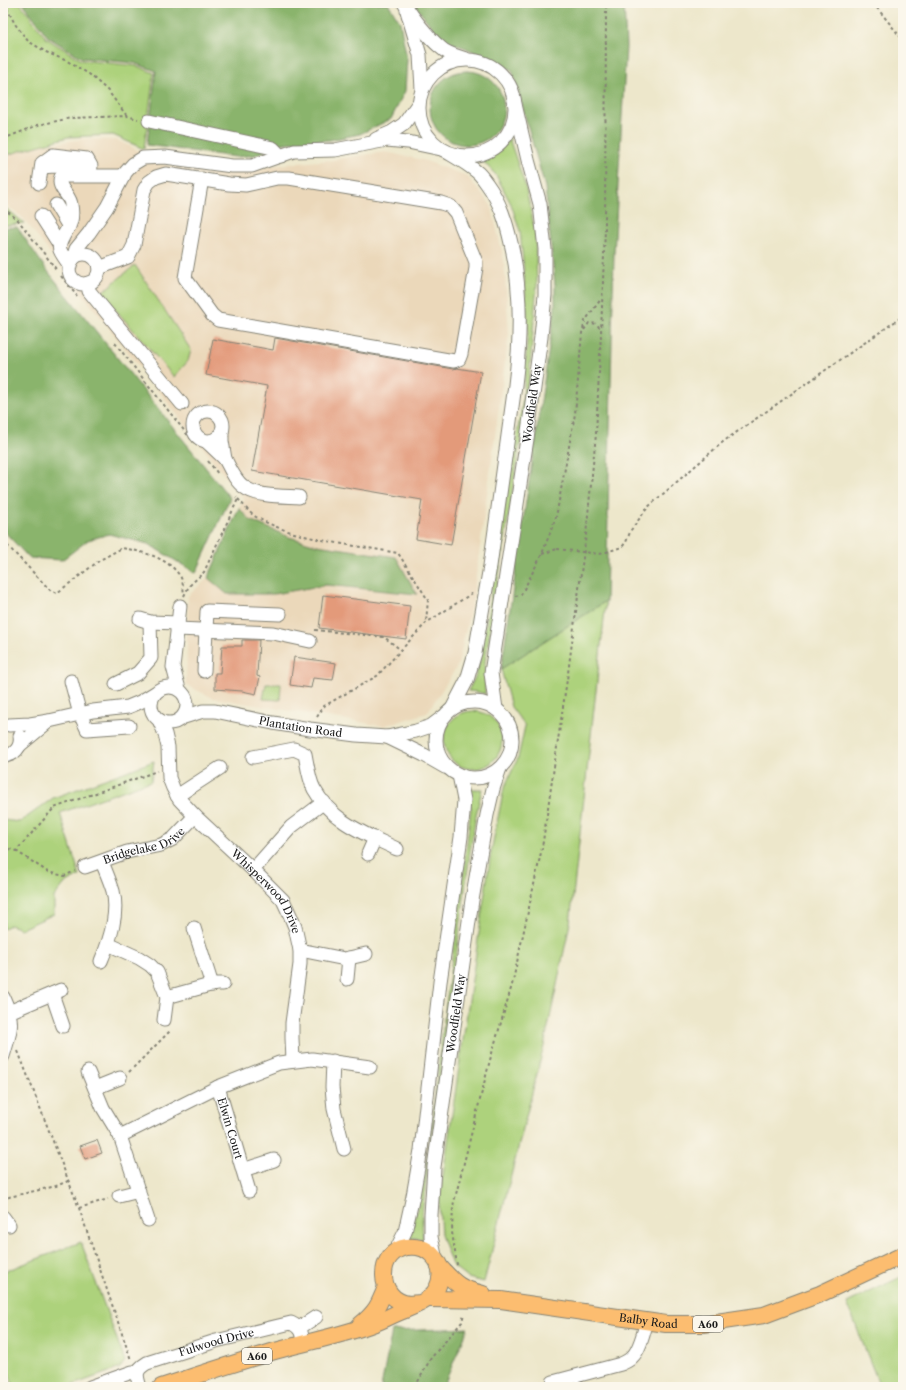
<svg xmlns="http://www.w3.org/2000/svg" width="906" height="1390" font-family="'Libre Caslon Text',serif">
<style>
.built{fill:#ebd8ba}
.green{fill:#add27c;stroke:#64774c}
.forest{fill:#8ab46c;stroke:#536844}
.building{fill:#e39a7a}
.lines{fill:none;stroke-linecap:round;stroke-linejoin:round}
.minor-casing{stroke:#848274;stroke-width:15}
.major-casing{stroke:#848274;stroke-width:18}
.path{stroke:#848274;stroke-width:2;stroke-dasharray:3 3;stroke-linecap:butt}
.minor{stroke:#fff;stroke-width:13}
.major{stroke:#fcbd6f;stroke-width:16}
.path-bridge{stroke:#848274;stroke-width:2;stroke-dasharray:3 3;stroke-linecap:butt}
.labels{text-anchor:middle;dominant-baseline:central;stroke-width:3;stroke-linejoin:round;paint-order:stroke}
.shield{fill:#fbf7ec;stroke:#5f5e5a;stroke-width:1}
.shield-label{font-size:10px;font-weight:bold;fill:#1c1c1c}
.street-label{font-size:11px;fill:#1c1c1c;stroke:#fbf7ec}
</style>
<rect width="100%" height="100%" fill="#fbf7ec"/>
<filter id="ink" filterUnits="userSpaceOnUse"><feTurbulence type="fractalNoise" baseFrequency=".025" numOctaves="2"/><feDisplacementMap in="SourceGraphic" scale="8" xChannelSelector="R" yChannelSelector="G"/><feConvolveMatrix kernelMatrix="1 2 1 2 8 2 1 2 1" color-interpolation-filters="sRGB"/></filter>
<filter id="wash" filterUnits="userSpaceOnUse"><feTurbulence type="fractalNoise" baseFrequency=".012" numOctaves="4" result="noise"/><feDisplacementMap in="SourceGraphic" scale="16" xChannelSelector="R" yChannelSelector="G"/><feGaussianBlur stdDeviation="0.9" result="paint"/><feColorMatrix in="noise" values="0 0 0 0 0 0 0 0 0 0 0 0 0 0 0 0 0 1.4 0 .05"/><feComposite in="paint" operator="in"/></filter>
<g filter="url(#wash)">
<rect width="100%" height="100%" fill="#ede7cb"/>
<path class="built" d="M85,139L117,140L170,166L244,172L277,165L331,160L385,152L423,160L467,176L491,205L504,260L509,333L473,598L458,665L427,713L384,726L213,698L186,685L188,596L208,578L239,508L244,500L22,217L3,202V155L25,147Z"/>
<path class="green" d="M3,3H20L46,38L81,60L137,66L154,73L144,149L113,135L68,137L3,156Z
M509,138L525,185L535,230L537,284L527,401L485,662V694L478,692L468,691L475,677L480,661L510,473L523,400L528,327L523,261L520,231L511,204L496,175L482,160C495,155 501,151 509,138Z
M3,206L24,223L3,226Z
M135,265L191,350L188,361L174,377L101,293Z
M606,601L570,923L544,1046L484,1282L468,1278L452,1265L441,1235L439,1202L491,852L504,788L518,758L525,726L511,707L501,669Z
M266,684H281L280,700L263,699Z
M444 740a29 29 0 1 1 58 0a29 29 0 1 1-58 0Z
M154,761L151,781L60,813L80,876L66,882L54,897V914L21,929L10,925L3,929V820L20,822L53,798Z
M473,789H482L476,815L470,852L422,1214L423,1240L415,1238H408C429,1180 433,1112 440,1051C449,979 459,907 468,835L471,808L467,790Z
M81,1242L125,1361L120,1368L67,1387H14L3,1357V1272Z
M903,1276V1387H880L847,1303Z"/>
<path class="forest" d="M23,3H388L400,22L407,59L405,91L391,119L360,134L330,140L284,143L255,155L236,157L147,145L156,71L134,63L82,58L48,37Z
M413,3H624L626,47L614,254L606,601L501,669L555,308V285L545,187L512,70L466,48L442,40Z
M430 108a37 37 0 1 1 74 0a37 37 0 1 1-74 0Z
M17,227L46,269L230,498L196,573L148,544L109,534L88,540L62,560L29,558L3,530V228Z
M239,508L250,520L289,537L317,545L396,557L417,594L326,585L274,594H227L208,578Z
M468,1328L443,1387H381L392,1331Z"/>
<g id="blocks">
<path class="building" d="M275,338L453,369L457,368L481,372L451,545L416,539L422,500L252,471L267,386L206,375L213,339L273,350Z
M323,595L410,606L406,639L319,628Z
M242,640H259L257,676L260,677L256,694L242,691L215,689V673H220L222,646H242Z
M294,657L336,663L333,680L313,678L311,688L290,685Z
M97,1140L102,1153L85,1159L80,1146Z"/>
</g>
</g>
<g filter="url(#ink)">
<use href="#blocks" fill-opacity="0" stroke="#848274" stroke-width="1"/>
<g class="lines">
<defs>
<g id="minor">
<path d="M404,3C412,17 428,37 440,47C447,54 457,56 466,59"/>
<path d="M407,11L420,55L422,89"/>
<circle cx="467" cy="108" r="48"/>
<path d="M149,121L273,148L281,156"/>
<path d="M376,139L392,132L404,124L418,104"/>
<path d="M447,152C457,158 468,164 477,172C481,175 484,180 487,184C500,202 506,221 511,243C522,290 521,337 515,385L490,566L475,653L467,680L452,709"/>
<path d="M42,167L54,166L80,168"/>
<path d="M39,183L42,163L53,155L87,159L91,166L90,175"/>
<path d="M56,205L69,227"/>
<path d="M41,216L59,244"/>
<circle cx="84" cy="269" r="15"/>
<path d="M72,261L76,249L89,233L107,207L125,173L133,164L143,158L165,157L232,166H252L294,151L335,150L387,140L408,142L441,149"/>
<path d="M70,266C67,261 62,255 60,250C57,242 69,229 71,221C72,216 72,210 71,205C71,195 56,188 61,177L65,176H124"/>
<path d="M99,268L128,257L134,245L144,190L149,182L156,177L166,174L229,184L246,185L277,178H289L441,203L450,206L456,213L476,262V268L461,354L459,359L454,361L218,320L212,315L185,278L202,179"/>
<path d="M88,283L89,291L182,404"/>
<circle cx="208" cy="426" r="15"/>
<path d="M206,441L225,459L222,441V430"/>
<path d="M225,459C230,468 235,481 244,487C257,497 283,496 299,497"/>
<path d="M140,619L150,622L178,623"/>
<path d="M177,629L273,633L310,641"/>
<path d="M204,671L207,611L280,614"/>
<path d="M71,681L80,714L87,729L129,726"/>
<path d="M116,684L138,673L151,658L150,622"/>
<circle cx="169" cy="705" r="18"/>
<path d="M179,689L173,667L180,606"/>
<circle cx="474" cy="740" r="38"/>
<path id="s1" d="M496,709L491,673L527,439L541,337L545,295V249L540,204L528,160L514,100"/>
<path id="s2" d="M184,717L203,711H215L273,723L310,729L356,735L387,737L416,731L431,726L443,717"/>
<path id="s3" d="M159,720L165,734L168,747L169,778L173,788L179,799L195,816L253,870L283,900L290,915L295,927L300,950V964L292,1023V1038L293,1061"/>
<path d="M49,721L93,711L128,707L140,702L155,693"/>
<path d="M9,725L30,724L49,721L20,745"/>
<path d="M387,737L424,755L445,767"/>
<path d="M3,756C14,756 22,747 20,736"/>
<path d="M253,757L294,749L305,754C307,764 309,780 314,789C333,823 364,833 397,849"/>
<path d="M177,796L220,768"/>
<path d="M368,854L375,838"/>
<path id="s4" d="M85,867L127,852L161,845L173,839L195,816"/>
<path d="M253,870L291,827L324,802"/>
<path d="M194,928L212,985"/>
<path d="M108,944L139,958L150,965L157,972L167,997L164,1020"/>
<path d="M300,950L345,959L366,954"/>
<path d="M101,961C110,940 119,914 113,891C110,881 106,872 102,862"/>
<path d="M347,979L349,958"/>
<path d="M52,994L63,1026"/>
<path d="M3,997C15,1023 11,1030 3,1056"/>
<path d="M167,997L210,985L217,984H223"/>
<path d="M9,1012L61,990"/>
<path d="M333,1061L332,1087L334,1109L344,1149"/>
<path d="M88,1072L103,1108L120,1136L148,1220"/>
<path id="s5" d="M218,1087L249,1191"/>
<path d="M95,1088L120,1078"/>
<path d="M120,1136L218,1087L279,1063L312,1059L370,1067"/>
<path d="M243,1170L274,1160"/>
<path d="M119,1196L139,1191"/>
<path d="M3,1217L9,1225"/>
<path d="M395,1252L405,1232L413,1196L421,1150L440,982L461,837L464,800L459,775"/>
<path id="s6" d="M436,1260L431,1237V1215L434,1167L472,900L487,815L493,789L500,768"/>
<path d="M299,1328L316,1317"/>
<path d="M553,1382L621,1364C625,1362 629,1361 632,1357C640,1350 644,1331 647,1321"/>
<path d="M3,1383L5,1387"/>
<path d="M90,1387L132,1372H137"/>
<path id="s7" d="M140,1387C136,1375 135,1370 147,1363L216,1341L291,1323C302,1328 302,1334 303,1344"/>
</g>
<g id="major">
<path d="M439,1266C456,1284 458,1288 483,1294"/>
<path id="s8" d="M429,1299L501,1300L666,1324H703L764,1315L820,1294L903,1255"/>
<path d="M360,1325C376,1312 379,1305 386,1287"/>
<path d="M161,1387C195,1376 228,1365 262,1355C299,1343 339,1337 375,1323C384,1320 392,1315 400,1312C409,1308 422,1304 430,1297C442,1286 445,1267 432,1255C426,1248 416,1246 407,1247C376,1251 376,1300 409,1304C412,1304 417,1303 421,1303"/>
</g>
</defs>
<use href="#minor" class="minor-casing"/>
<use href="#major" class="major-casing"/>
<path class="path" d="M4,3L15,24L28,41L46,52L67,61L89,74L108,91L127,116
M873,3L903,40
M3,139L38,125L71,118L127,116L138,119
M3,208L18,220L56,269
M61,276L77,296
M584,330L589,323C596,323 598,324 600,330
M115,343L194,443
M208,461L219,475
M238,499C244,505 249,513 256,517C295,540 354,545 398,553L428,600L426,622
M3,541L51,591L57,593L100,560L122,548C144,552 167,557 180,576C183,580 183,588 184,594
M542,554L557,549
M600,554L622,547L626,542L631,530L648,507L724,441L903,316
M184,596L189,586L204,572L238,499L236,497
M515,596L521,595L542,554L556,517L575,414L582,333L585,321L601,299
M315,630L384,637L401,650
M317,717L324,706L377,676L426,623L474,592
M3,847L16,851L54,808L157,771
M16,851L48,872L64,876L75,871
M18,1051L79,1208L131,1360
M129,1072L170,1031
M3,1201L9,1197L56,1186L68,1181
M79,1208L108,1199
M457,1265L452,1232L453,1206L490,1060L512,985L542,848L568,673L586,535L596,434L601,333L605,229L606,3
M415,1387L431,1358L462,1322L464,1313"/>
<use href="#minor" class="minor"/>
<use href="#major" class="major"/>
<path class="path-bridge" d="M557,549L600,554"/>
</g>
</g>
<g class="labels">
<g class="shield">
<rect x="693" y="1316" width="30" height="16" rx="3"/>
<rect x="242" y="1348" width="30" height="16" rx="3"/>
</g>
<g class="shield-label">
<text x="708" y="1324">A60</text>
<text x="257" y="1356">A60</text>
</g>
<g class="street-label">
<text stroke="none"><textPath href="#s1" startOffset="309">Woodfield Way</textPath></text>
<text stroke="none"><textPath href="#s2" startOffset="119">Plantation Road</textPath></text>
<text stroke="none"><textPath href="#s4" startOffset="63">Bridgelake Drive</textPath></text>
<text stroke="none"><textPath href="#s3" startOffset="211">Whisperwood Drive</textPath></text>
<text stroke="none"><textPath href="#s6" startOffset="249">Woodfield Way</textPath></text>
<text stroke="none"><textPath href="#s5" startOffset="43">Elwin Court</textPath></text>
<text stroke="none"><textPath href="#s8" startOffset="221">Balby Road</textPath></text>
<text stroke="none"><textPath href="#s7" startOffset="101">Fulwood Drive</textPath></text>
</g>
</g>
<rect width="906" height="1390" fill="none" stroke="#fbf7ec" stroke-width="16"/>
</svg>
